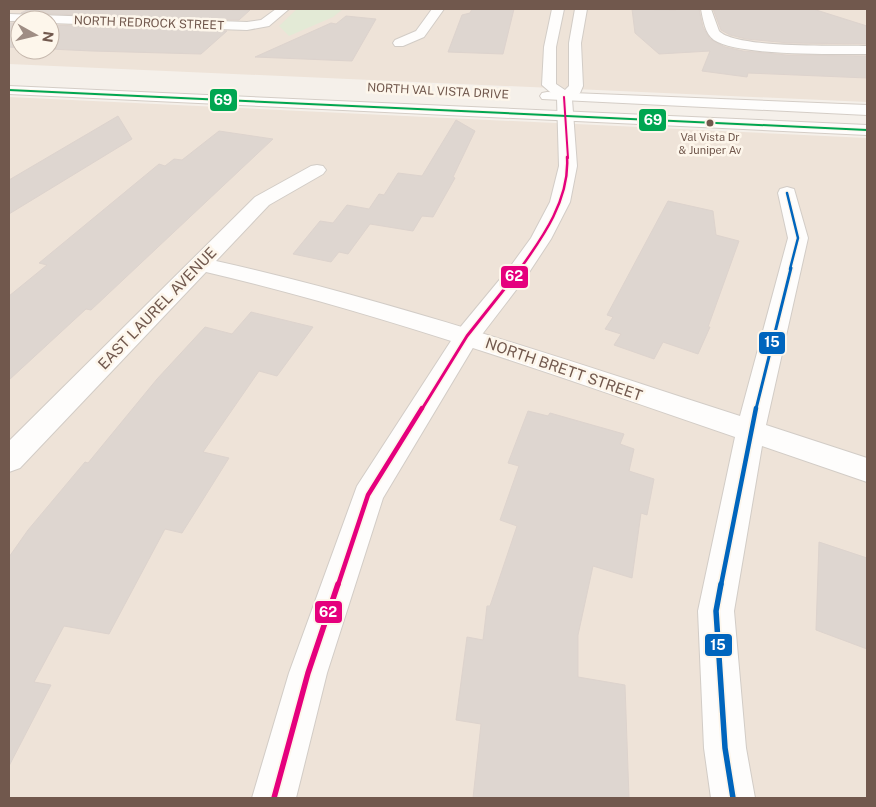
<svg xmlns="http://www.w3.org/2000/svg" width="876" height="807" font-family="'Public Sans',sans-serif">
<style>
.residential{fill:#eee3d8;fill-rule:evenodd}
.green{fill:#e3ead6}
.building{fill:#ded6d0;stroke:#ddd3cd}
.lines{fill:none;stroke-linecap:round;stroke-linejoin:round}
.minor-casing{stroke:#d2ccc6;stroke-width:2}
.tertiary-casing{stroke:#d2ccc6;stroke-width:2}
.secondary-casing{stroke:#d4cdc6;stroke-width:2}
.minor{fill:#fefdfc;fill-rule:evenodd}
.tertiary{fill:#fefdfc;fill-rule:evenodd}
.secondary{fill:#fefdfc;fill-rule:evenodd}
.bus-1-casing{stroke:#fdf6eb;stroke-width:4}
.bus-2-far4-casing{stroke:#fdf6eb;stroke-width:4}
.bus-2-far3-casing{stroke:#fdf6eb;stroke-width:5}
.bus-2-far2-casing{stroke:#fdf6eb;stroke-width:6}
.bus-2-far1-casing{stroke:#fdf6eb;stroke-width:8}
.bus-2-casing{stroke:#fdf6eb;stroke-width:9}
.bus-3-far3-casing{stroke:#fdf6eb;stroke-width:5}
.bus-3-far2-casing{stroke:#fdf6eb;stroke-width:6}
.bus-3-far1-casing{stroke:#fdf6eb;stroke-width:8}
.bus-3-casing{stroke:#fdf6eb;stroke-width:9}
.bus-1{stroke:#00a651;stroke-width:2}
.bus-2-far4{stroke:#e5007d;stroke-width:2}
.bus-2-far3{stroke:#e5007d;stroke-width:2.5}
.bus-2-far2{stroke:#e5007d;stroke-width:3}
.bus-2-far1{stroke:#e5007d;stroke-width:4.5}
.bus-2{stroke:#e5007d;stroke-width:5.5}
.bus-3-far3{stroke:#0065bd;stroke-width:2.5}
.bus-3-far2{stroke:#0065bd;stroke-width:3}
.bus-3-far1{stroke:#0065bd;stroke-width:4.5}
.bus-3{stroke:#0065bd;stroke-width:5.5}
.bus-dot{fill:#71584d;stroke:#fdf6eb;stroke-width:2}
.labels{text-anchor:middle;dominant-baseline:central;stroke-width:5;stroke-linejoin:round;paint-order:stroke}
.far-bus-label{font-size:11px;fill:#71584d;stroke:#fdf6eb}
.far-street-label{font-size:12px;fill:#71584d;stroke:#fdf6eb}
.street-label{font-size:15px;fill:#71584d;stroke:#fdf6eb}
.line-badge{stroke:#fdf6eb;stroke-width:2}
.badge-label{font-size:14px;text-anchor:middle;font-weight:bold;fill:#fff}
</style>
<rect width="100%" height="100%" fill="#f5f0ea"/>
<path class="residential" d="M9,9H867V102L9,64ZM20,20H50V50H20Z
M9,97L867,138V798H9Z"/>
<path class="green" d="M297,9H343L333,17L289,36L279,26Z"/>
<path class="building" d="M29,9H214L250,10L239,20L21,13Z
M472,9H514L503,54L448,52L462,15L470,13Z
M632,9L676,10V9H699L703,27L710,39L725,47L743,51L787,55L867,56V78L748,73L747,77L702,71L710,51L659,54L635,33Z
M713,9H813L867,26V44L789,43L746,39L730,35L721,30Z
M346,16L376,19L352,61L255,57L331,23L336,24Z
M9,23H20V48L9,47Z
M50,25L227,31L201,54L92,51L50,49Z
M118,116L132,139L9,214V180Z
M456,120L475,131L453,177L455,178L433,217L422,216L413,231L370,224L348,254L339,252L331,262L293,254L320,221L333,223L347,205L369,209L379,194L384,195L398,173L422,176Z
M219,131L273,139L91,310L86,309L9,380V296L47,265L39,263L159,164L165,166L174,159L182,160Z
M668,201L713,211L716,235L739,241L708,327H710L698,354L663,342L654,359L614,345L621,334L605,329L613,317L607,315Z
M251,312L313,327L277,376L259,371L203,452L229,458L182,533L165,529L109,634L64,626L34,682L51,685L9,766V557L28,530L85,462L88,463L157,379L205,327L232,334Z
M528,411L548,416L550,413L624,434L620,444L634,449L629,471L654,479L647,515L641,513L632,578L593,566L578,635V677L625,685L629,798H473L481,724L456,720L467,637L483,640L487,606H490L517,526L500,520L519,466L508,463Z
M819,542L867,558V649L816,630Z"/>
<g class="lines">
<defs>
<path id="minor" d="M276,9H289L269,26L247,30L50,23V20L9,21V14L247,22L261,20Z
M432,9H444L424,37L403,46H395L393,43L395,40L416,31Z
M701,9H711L719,31C736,49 839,45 867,46V54C835,54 738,56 714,40C705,34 703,19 701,9Z
M317,165L323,166L326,170L323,174L269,205L216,261C394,301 566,360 740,416L788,238L778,193L780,189L787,187L794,189L808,238L766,425L867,458V482L762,446L734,611L746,748L755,798H711L704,748L698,611L735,437C560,377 386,314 206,272L20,468L9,472V441L255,197L311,166Z"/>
<path id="tertiary" d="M552,9H564L556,47V84L565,90L569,86V43L575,9H587L581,43L583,86L580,93L572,99L577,166L570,202L551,239L526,277L477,341L383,498L327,673L296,798H252L289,673L357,486L458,330L510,267L531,238L550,202L559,166L557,98L542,85L544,47Z"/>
<path id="secondary" d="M9,86L867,125V135L9,94Z
M547,92L867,105V115L542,99L540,96L542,93Z"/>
</defs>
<use href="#minor" class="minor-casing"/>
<use href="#tertiary" class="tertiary-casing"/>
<use href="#secondary" class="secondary-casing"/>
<use href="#minor" class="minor"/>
<use href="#tertiary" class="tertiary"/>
<use href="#secondary" class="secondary"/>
<defs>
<path id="bus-1" d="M9,90L867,130"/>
<path id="bus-2-far4" d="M564,97L568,158"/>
<path id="bus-2-far3" d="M520,269C543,237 570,199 567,157"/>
<path id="bus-2-far2" d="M422,409L467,336L521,268"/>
<path id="bus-2-far1" d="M338,585L368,495L422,408"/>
<path id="bus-2" d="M274,798L308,673L338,584"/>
<path id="bus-3-far3" d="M787,193L798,238L790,269"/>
<path id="bus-3-far2" d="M756,409L791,268"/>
<path id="bus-3-far1" d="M721,585L756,408"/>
<path id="bus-3" d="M721,584L716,611L725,748L733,798"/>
</defs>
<use href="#bus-1" class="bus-1-casing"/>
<use href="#bus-2-far4" class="bus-2-far4-casing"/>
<use href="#bus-2-far3" class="bus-2-far3-casing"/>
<use href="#bus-2-far2" class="bus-2-far2-casing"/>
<use href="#bus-2-far1" class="bus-2-far1-casing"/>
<use href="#bus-2" class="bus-2-casing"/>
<use href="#bus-3-far3" class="bus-3-far3-casing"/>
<use href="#bus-3-far2" class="bus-3-far2-casing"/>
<use href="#bus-3-far1" class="bus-3-far1-casing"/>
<use href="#bus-3" class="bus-3-casing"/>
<use href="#bus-1" class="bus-1"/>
<use href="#bus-2-far4" class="bus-2-far4"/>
<use href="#bus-2-far3" class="bus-2-far3"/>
<use href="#bus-2-far2" class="bus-2-far2"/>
<use href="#bus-2-far1" class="bus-2-far1"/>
<use href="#bus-2" class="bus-2"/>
<use href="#bus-3-far3" class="bus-3-far3"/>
<use href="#bus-3-far2" class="bus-3-far2"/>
<use href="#bus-3-far1" class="bus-3-far1"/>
<use href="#bus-3" class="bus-3"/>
</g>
<circle class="bus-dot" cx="710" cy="123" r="4.5"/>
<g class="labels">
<g class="far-bus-label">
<text x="710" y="137">Val Vista Dr<tspan x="710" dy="13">&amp; Juniper Av</tspan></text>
</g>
<g class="far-street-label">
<text transform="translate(149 23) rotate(2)">NORTH REDROCK STREET</text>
<text transform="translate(438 91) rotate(3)">NORTH VAL VISTA DRIVE</text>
</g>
<g class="street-label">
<text transform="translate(157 308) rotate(-46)">EAST LAUREL AVENUE</text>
<text transform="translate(564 369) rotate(19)">NORTH BRETT STREET</text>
</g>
</g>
<g class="line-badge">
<rect x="209" y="88" width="29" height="24" rx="5" fill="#00a651"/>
<rect x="638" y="108" width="29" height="24" rx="5" fill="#00a651"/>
<rect x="500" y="265" width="29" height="24" rx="5" fill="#e5007d"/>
<rect x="758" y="331" width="28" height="24" rx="5" fill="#0065bd"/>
<rect x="314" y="600" width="29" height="24" rx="5" fill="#e5007d"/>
<rect x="704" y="633" width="29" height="24" rx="5" fill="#0065bd"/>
</g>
<g class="badge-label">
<text x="223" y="105">69</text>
<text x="653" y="125">69</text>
<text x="514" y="281">62</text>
<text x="772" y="347">15</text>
<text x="328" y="617">62</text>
<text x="718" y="650">15</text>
</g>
<rect width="876" height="807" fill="none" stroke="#71584d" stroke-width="20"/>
<g transform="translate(35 35) rotate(98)"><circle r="24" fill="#fdf6eb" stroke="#c5b7ac"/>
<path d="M0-4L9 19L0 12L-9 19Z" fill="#9f8d84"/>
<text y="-8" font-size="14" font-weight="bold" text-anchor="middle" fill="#71584d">N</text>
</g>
</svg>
